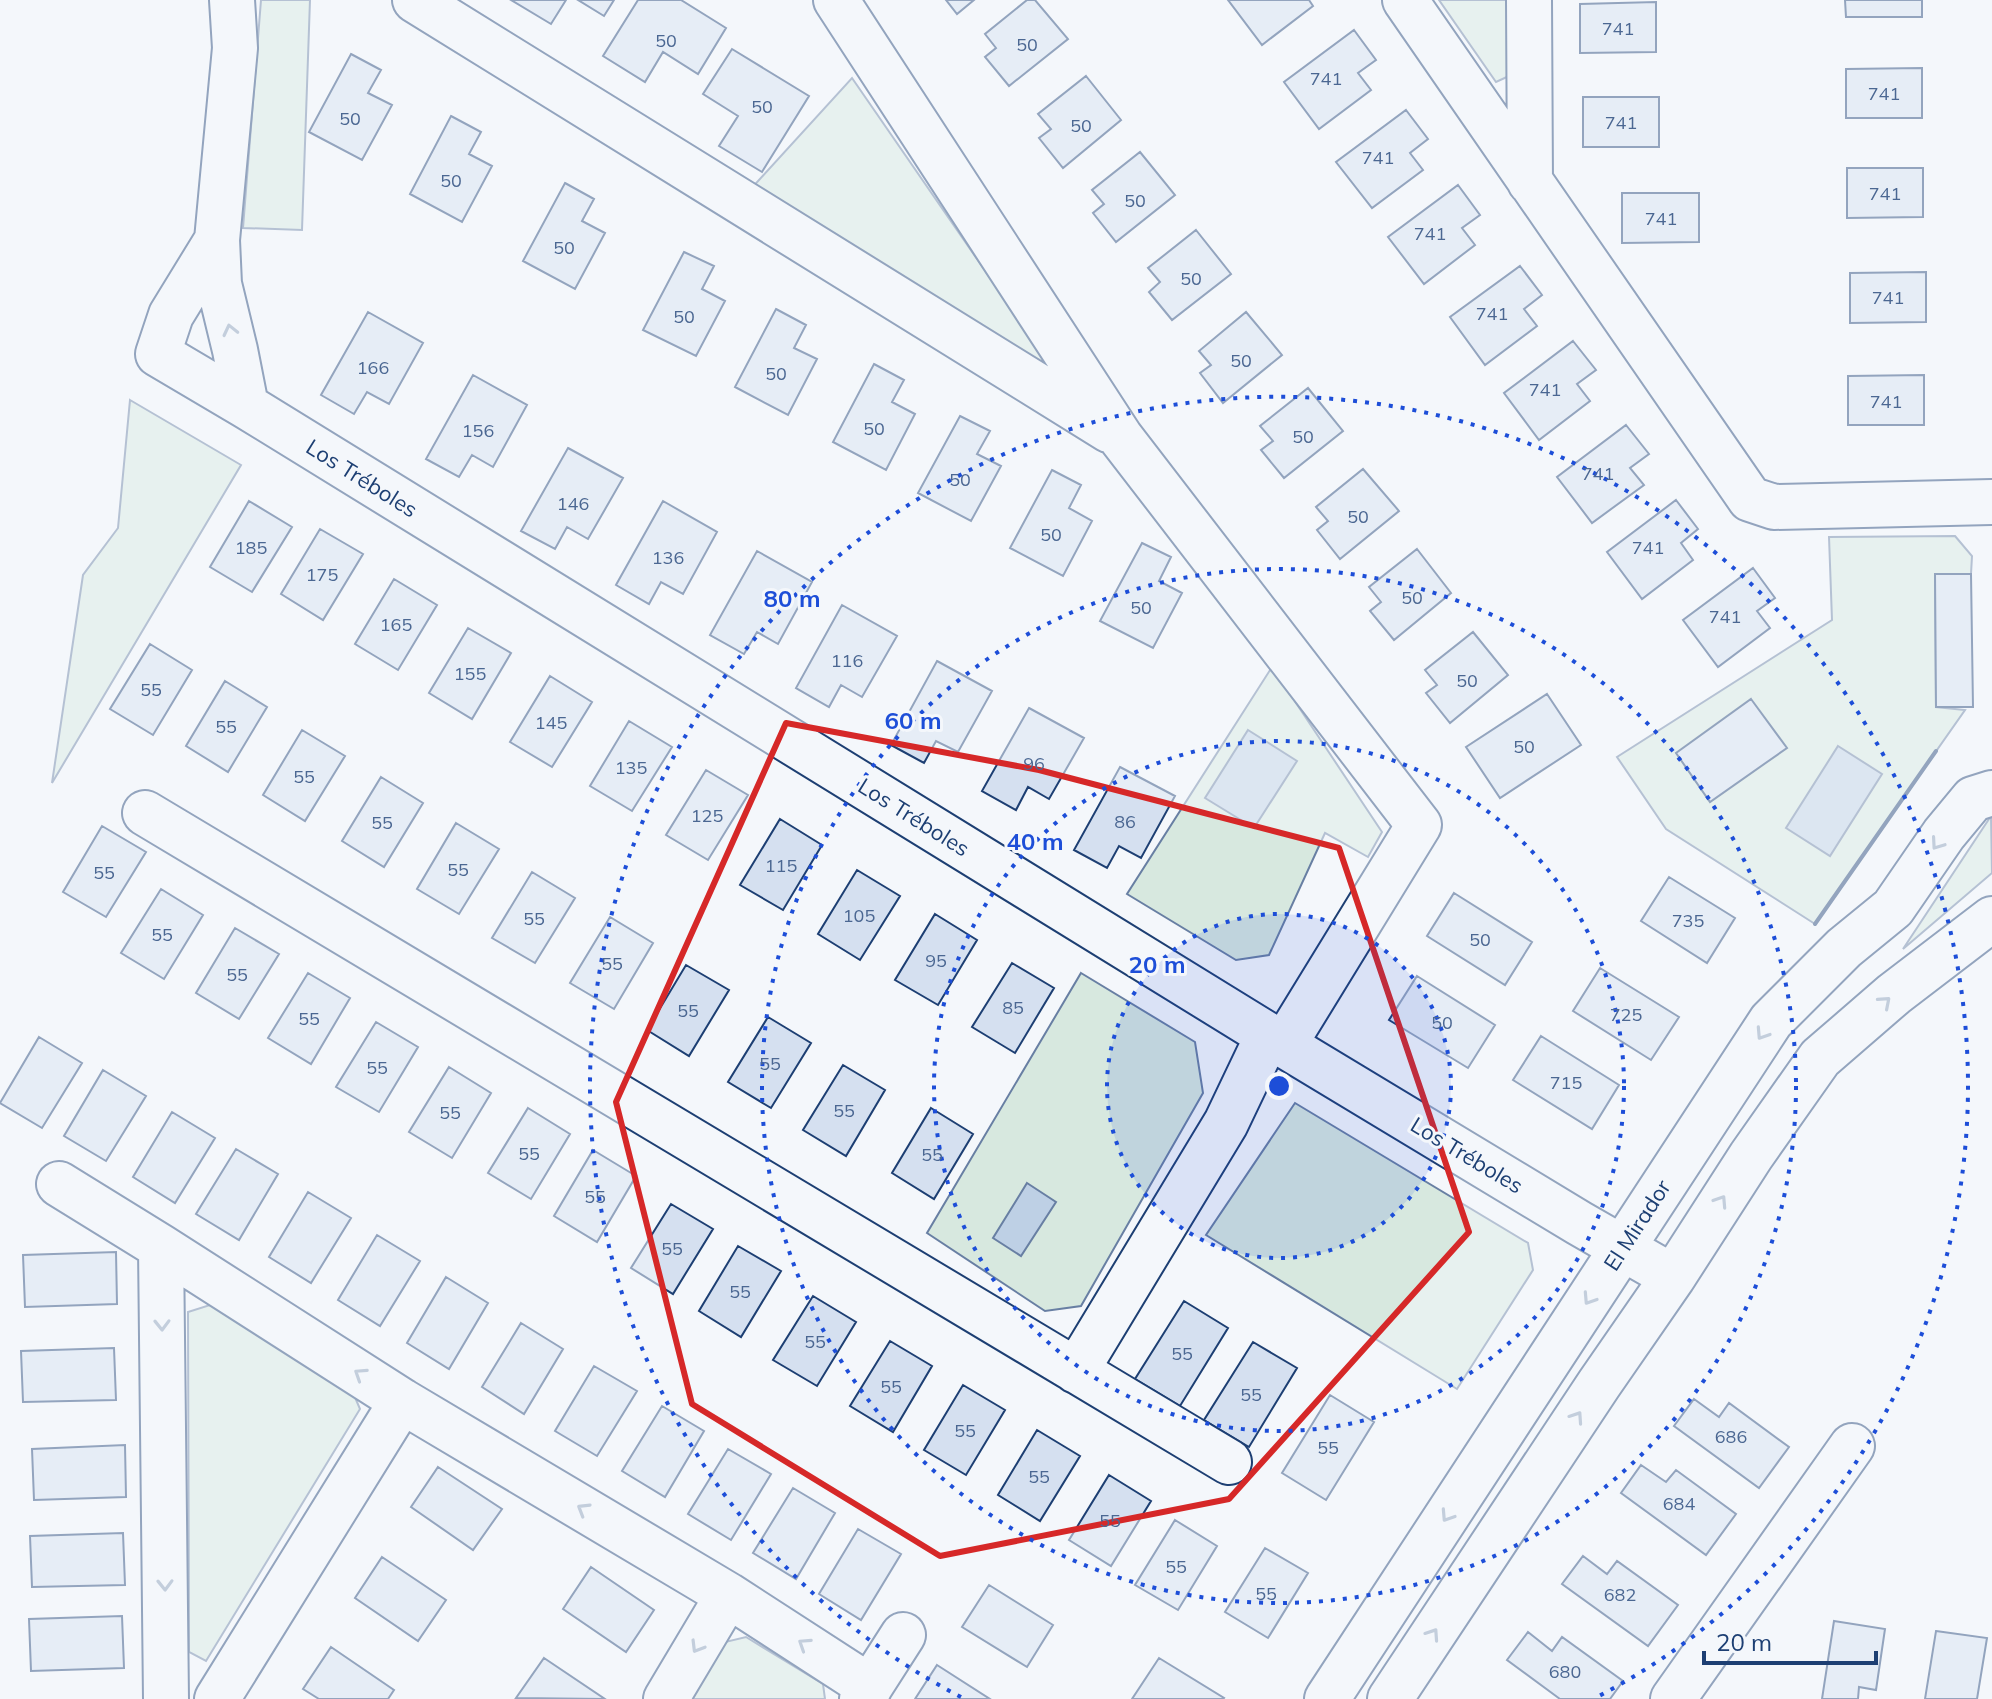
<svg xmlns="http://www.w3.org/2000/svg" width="1992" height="1699" font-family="Mulish,sans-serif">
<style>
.green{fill:#d7e8df;stroke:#687fa3;stroke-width:2}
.water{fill:#bed0e5;stroke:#687fa3;stroke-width:2}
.building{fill:#d5e0f0;stroke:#1d3f73;stroke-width:2}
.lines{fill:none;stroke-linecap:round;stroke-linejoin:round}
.minor-casing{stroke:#1d3f73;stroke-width:48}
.minor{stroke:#f4f7fb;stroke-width:44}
.wall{stroke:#1d3f73;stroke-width:4}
.oneway{stroke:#889bb7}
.marked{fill:none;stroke:#d62828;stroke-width:6;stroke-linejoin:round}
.ring{fill:none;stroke:#1d4ed8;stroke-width:4;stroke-dasharray:4 8}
.labels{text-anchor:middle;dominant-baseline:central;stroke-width:6;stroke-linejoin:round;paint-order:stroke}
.number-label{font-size:18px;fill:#4b6792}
.street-label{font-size:22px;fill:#1d3f73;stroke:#f4f7fb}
.centre{fill:#1d4ed8;stroke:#f4f7fb;stroke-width:4}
.ring-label{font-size:24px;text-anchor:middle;font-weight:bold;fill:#1d4ed8;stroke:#f4f7fb;stroke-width:6;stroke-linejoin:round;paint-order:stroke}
</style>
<rect width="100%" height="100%" fill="#f4f7fb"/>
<path class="green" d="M261,0H310L302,230L243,228Z
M1439,0H1508L1509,76L1496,82Z
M852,78L1062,382L748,192Z
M130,400L241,465L52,783L83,575L118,528Z
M1955,536L1972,556L1971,574H1935L1936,707L1965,710L1815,924L1666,829L1617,757L1832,620L1829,537Z
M1272,667L1382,832L1368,857L1325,833L1269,955L1236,960L1127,894Z
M1991,816L1992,873L1903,949Z
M1081,973L1195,1042L1203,1093L1081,1306L1045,1311L927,1233Z
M1295,1103L1528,1243L1533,1270L1457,1389L1206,1235Z
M213,1304L351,1388L360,1409L206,1661L189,1652L188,1312Z
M746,1637L823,1684L825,1699H692L725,1642Z"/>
<path class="water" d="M1248,730L1297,761L1254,828L1205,798Z
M1838,746L1882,774L1830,856L1786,828Z
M1027,1183L1056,1202L1021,1256L993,1238Z"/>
<path class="building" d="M511,0H566L551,24Z
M578,0H614L604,16Z
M638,0H681L726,28L698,74L663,52L645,82L603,56Z
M946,0H974L957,14Z
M1027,0H1035L1068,39L1009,86L985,57L996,48L985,34Z
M1228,0H1309L1313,6L1262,45Z
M1845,0H1922V17H1846Z
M1656,2V52L1580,53V4Z
M1354,30L1376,60L1358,73L1371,90L1319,129L1284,82Z
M732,49L809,96L762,172L719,146L738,116L703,94Z
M351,54L381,70L368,93L392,105L362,160L309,132Z
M1922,68V118H1846V69Z
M1086,76L1121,120L1063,168L1039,138L1051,129L1038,114Z
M1583,97H1659V147H1583Z
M1406,110L1428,139L1410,153L1423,170L1372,208L1336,162Z
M451,116L481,132L469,154L492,166L462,222L410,194Z
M1140,152L1175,195L1116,242L1093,213L1104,204L1092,190Z
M1847,168H1923V217L1847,218Z
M565,183L594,199L582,221L605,233L575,289L523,261Z
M1458,185L1480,215L1462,228L1475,245L1424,284L1388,237Z
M1622,193H1699V242L1622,243Z
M1196,230L1231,274L1172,320L1149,292L1160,282L1148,268Z
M684,252L714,266L702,289L725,301L696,356L643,330Z
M1520,266L1542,295L1524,309L1537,326L1485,365L1450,317Z
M1926,272V322L1850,323V273Z
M776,309L806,325L794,348L817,359L788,415L735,387Z
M368,312L423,343L389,404L367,392L354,414L321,395Z
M1246,312L1282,355L1223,403L1200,373L1211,365L1199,351Z
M1573,341L1596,370L1577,384L1590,401L1539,440L1504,393Z
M874,364L904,380L892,402L915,414L886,470L833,442Z
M473,375L527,405L493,467L472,455L459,477L426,459Z
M1924,375V425H1848V376Z
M1308,388L1343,431L1284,478L1261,450L1273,441L1260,426Z
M960,416L990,431L977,454L1001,466L971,521L918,493Z
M1626,425L1649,454L1630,468L1644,485L1592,523L1557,477Z
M568,448L623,478L588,539L567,527L555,549L521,531Z
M1363,469L1399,511L1340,559L1317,530L1328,521L1316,507Z
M1052,470L1081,485L1069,508L1092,521L1063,576L1010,548Z
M1676,500L1698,529L1681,543L1693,560L1642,599L1607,552Z
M249,501L292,527L252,592L210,567Z
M663,501L717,532L683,594L661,582L649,604L616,585Z
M320,529L363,554L323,620L281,594Z
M1142,543L1171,557L1159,581L1182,593L1153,648L1100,621Z
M1417,549L1451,593L1394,640L1370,611L1381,602L1369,587Z
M757,551L812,582L778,644L757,632L744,654L710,635Z
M1753,568L1775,598L1757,611L1770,628L1718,667L1683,620Z
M1935,574H1971L1973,707H1936Z
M394,579L437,605L398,670L355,644Z
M842,605L897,636L862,697L841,685L829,707L796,688Z
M468,628L511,653L472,719L429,693Z
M1473,632L1508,675L1450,723L1426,693L1437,685L1425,670Z
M150,644L192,670L153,735L110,709Z
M937,661L992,691L958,752L936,741L924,763L891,745Z
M550,676L592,702L552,767L510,742Z
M225,681L267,707L228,772L186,746Z
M1547,694L1581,745L1500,798L1466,747Z
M1751,699L1787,748L1710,802L1676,753Z
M1029,708L1084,738L1049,799L1028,787L1016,810L982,791Z
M629,721L672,747L632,811L590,786Z
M302,730L345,756L305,821L263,795Z
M1120,767L1175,796L1141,858L1119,846L1107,868L1074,850Z
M706,770L748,795L708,860L666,835Z
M381,777L423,803L384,867L342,841Z
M780,819L822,845L783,910L740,885Z
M456,823L499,849L459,914L417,889Z
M102,826L146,852L106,917L63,892Z
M857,870L900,896L860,960L818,934Z
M532,872L575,898L535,963L492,938Z
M1669,877L1735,918L1707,963L1641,921Z
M161,889L203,915L164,979L121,953Z
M1454,893L1532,942L1505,985L1427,936Z
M935,914L977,940L938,1005L895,980Z
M610,917L653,943L614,1009L570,983Z
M235,928L279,954L239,1019L196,993Z
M1012,963L1054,988L1015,1053L972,1027Z
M686,965L729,990L689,1056L647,1030Z
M1600,968L1679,1017L1651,1060L1573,1011Z
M308,973L350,998L311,1064L268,1038Z
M1417,976L1495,1025L1468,1068L1389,1020Z
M768,1017L811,1043L771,1108L728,1082Z
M376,1022L418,1047L379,1112L336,1087Z
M1541,1036L1619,1085L1592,1129L1513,1080Z
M39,1037L82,1063L42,1128L0,1103Z
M843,1065L885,1090L846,1156L803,1130Z
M449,1067L491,1093L452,1158L409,1132Z
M103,1070L146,1096L106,1161L64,1136Z
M528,1108L570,1134L531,1199L488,1173Z
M931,1108L973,1134L934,1199L892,1173Z
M172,1112L215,1138L175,1203L133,1177Z
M236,1149L278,1174L239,1240L196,1214Z
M593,1150L636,1176L597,1242L554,1216Z
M308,1192L351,1218L311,1283L269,1257Z
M671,1204L713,1229L673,1294L631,1268Z
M377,1235L420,1261L380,1326L338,1300Z
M738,1246L781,1271L741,1337L699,1311Z
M116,1252L117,1304L25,1307L23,1255Z
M446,1277L488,1303L449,1369L407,1343Z
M813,1296L856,1322L817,1386L773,1360Z
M1184,1301L1228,1328L1180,1406L1135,1379Z
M521,1323L563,1349L524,1414L482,1387Z
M890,1341L932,1366L893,1432L850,1406Z
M1253,1342L1297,1368L1249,1447L1204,1420Z
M114,1348L116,1400L23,1402L21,1351Z
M594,1366L637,1391L597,1456L555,1431Z
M963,1385L1005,1410L966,1475L924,1450Z
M1330,1395L1374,1422L1326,1500L1282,1473Z
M1694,1399L1719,1417L1729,1403L1789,1447L1759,1488L1674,1426Z
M662,1406L704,1431L665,1497L622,1471Z
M1037,1430L1080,1456L1040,1521L998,1495Z
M125,1445L126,1497L34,1500L32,1449Z
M728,1449L771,1474L731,1540L688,1514Z
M1641,1465L1666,1482L1676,1470L1736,1514L1706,1555L1621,1493Z
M438,1467L502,1509L473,1550L411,1507Z
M1109,1475L1151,1501L1111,1566L1069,1540Z
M793,1488L835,1513L796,1579L753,1553Z
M1175,1520L1217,1546L1178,1610L1135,1585Z
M858,1529L901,1554L861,1620L819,1594Z
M123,1533L125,1585L32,1587L30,1536Z
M1265,1548L1308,1573L1268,1638L1225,1612Z
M1583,1556L1607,1574L1617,1561L1678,1605L1648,1646L1562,1584Z
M382,1557L446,1600L418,1641L355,1598Z
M591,1567L654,1610L626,1652L563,1609Z
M989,1585L1053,1625L1027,1667L962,1627Z
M122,1616L124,1668L31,1671L29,1619Z
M1834,1621L1885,1629L1876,1690L1859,1687L1858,1699H1822Z
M1936,1631L1987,1638L1977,1699H1925Z
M1528,1632L1552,1651L1562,1637L1623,1681L1610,1699H1560L1507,1660Z
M331,1647L394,1690L388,1699H319L303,1689Z
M544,1658L605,1699L516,1698Z
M1159,1658L1224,1698L1223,1699H1132Z
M937,1665L990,1699H915Z"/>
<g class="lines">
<defs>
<path id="minor" d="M232,0L235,48L217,240L219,284L235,350L246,406
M415,0L1109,430
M836,0L1121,438L1419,825L1284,1045
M1405,0L1750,499L1774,507L1992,502
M1529,0L1530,182
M217,240L171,315L158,354L246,406L1284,1045L1579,1223L1673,1277
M145,813L1229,1462
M59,1184L161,1247L402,1401L728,1595L870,1687
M161,1247L166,1699
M1076,1371L1226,1123L1268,1035
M217,1699L402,1401
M666,1699L728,1595
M862,1699L903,1635
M1327,1699L1771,1021L1844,948L1893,908L1944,834L1973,799L1992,793
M1390,1699L1599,1384L1673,1277L1751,1156L1820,1058L1894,994L1992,919
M1673,1699L1852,1446"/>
</defs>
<use href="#minor" class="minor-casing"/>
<use href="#minor" class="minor"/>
<path class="wall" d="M1815,924L1936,751"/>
</g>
<defs><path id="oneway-chevron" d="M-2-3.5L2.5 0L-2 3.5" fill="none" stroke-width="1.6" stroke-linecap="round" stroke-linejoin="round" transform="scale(2)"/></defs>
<g class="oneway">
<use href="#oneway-chevron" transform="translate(230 330) rotate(-103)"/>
<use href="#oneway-chevron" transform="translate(1937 844) rotate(125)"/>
<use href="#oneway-chevron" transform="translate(1885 1002) rotate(-41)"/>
<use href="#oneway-chevron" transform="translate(1762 1034) rotate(123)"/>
<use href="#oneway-chevron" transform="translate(1721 1201) rotate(-57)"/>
<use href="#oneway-chevron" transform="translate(1589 1299) rotate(123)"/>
<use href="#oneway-chevron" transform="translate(162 1325) rotate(89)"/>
<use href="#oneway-chevron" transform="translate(360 1374) rotate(-147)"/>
<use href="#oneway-chevron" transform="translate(1577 1417) rotate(-56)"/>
<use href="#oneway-chevron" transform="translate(583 1509) rotate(-149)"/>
<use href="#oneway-chevron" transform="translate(1447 1516) rotate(123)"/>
<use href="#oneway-chevron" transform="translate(165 1585) rotate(89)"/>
<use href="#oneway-chevron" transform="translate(1433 1634) rotate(-56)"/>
<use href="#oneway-chevron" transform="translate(804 1644) rotate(-147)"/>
<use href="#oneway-chevron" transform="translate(697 1647) rotate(121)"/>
</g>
<path d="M0 0H1992V1699H0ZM786,723L1039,770L1339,848L1469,1232L1229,1499L940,1556L692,1404L616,1102Z" fill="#f4f7fb" fill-opacity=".55" fill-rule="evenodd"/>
<path class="marked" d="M786,723L1039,770L1339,848L1469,1232L1229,1499L940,1556L692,1404L616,1102Z"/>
<circle cx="1279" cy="1086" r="172" fill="#1d4ed8" fill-opacity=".12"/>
<g class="ring">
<circle cx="1279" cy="1086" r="172"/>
<circle cx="1279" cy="1086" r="345"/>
<circle cx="1279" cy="1086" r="517"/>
<path d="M961 1697A689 689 0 1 1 1597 1697"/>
</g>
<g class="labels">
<g class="number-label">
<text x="1618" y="28">741</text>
<text x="666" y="40">50</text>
<text x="1027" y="44">50</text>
<text x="1326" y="78">741</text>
<text x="1884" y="93">741</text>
<text x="762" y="106">50</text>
<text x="350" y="118">50</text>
<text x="1621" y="122">741</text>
<text x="1081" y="125">50</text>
<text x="1378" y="157">741</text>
<text x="451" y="180">50</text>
<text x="1885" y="193">741</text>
<text x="1135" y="200">50</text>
<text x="1661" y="218">741</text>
<text x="1430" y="233">741</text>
<text x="564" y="247">50</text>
<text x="1191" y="278">50</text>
<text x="1888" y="297">741</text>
<text x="1492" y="313">741</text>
<text x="684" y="316">50</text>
<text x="1241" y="360">50</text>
<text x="373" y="367">166</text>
<text x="776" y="373">50</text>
<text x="1545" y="389">741</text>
<text x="1886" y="401">741</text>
<text x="874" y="428">50</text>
<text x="478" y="430">156</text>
<text x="1303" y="436">50</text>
<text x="1598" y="473">741</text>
<text x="960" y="479">50</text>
<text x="573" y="503">146</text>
<text x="1358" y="516">50</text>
<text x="1051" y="534">50</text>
<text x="251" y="547">185</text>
<text x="1648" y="547">741</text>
<text x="668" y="557">136</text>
<text x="322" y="574">175</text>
<text x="1412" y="597">50</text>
<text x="1141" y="607">50</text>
<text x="1725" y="616">741</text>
<text x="396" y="624">165</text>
<text x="847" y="660">116</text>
<text x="470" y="673">155</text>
<text x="1467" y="680">50</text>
<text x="151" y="689">55</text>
<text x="551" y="722">145</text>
<text x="226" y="726">55</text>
<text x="1524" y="746">50</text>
<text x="1034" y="763">96</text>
<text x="631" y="767">135</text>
<text x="304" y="776">55</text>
<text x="707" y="815">125</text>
<text x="1125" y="821">86</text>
<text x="382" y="822">55</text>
<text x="781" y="865">115</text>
<text x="458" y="869">55</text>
<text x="104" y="872">55</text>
<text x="859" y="915">105</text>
<text x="534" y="918">55</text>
<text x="1688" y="920">735</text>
<text x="162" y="934">55</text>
<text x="1480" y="939">50</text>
<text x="936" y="960">95</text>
<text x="612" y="963">55</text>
<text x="237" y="974">55</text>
<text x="1013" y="1007">85</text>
<text x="688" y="1010">55</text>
<text x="1626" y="1014">725</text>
<text x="309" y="1018">55</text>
<text x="1442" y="1022">50</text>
<text x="770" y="1063">55</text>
<text x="377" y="1067">55</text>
<text x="1566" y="1082">715</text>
<text x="844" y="1110">55</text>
<text x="450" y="1112">55</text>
<text x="529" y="1153">55</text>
<text x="932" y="1154">55</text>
<text x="595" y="1196">55</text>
<text x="672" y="1248">55</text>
<text x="740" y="1291">55</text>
<text x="815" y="1341">55</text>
<text x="1182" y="1353">55</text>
<text x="891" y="1386">55</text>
<text x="1251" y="1394">55</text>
<text x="965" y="1430">55</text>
<text x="1731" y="1436">686</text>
<text x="1328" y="1447">55</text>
<text x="1039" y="1476">55</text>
<text x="1679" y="1503">684</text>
<text x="1110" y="1520">55</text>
<text x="1176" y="1566">55</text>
<text x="1266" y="1593">55</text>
<text x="1620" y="1594">682</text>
<text x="1565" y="1671">680</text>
</g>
<g class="street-label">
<text transform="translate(362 478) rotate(32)">Los Tréboles</text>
<text transform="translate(914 817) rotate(32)">Los Tréboles</text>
<text transform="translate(1467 1155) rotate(31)">Los Tréboles</text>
<text transform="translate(1637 1225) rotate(-57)">El Mirador</text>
</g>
</g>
<circle cx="1279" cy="1086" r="12" class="centre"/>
<g class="ring-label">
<text x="792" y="607">80 m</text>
<text x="913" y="729">60 m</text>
<text x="1035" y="850">40 m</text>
<text x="1157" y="973">20 m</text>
</g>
<path d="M1704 1651v12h172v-12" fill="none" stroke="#1d3f73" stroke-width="4"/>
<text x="1716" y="1651" font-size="24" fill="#1d3f73" stroke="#f4f7fb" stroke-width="6" paint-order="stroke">20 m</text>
</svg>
